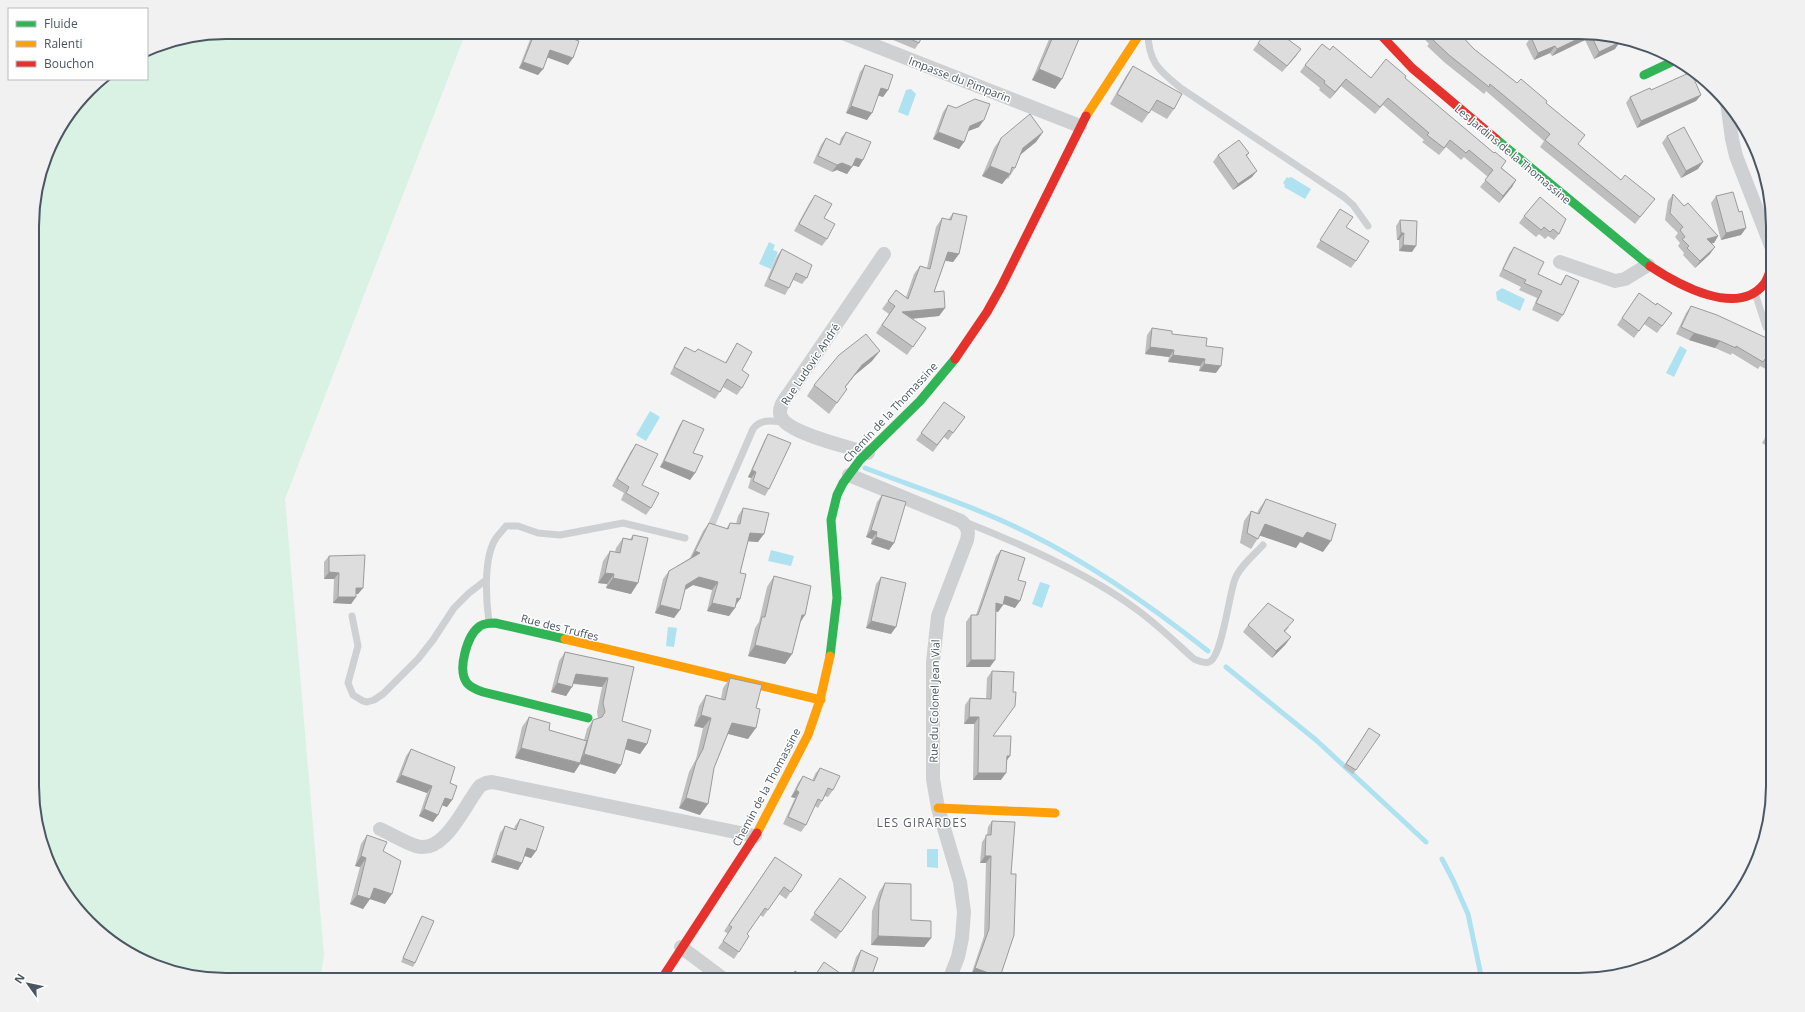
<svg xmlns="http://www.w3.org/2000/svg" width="1805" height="1012" font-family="'Open Sans',sans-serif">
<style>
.green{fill:#d9f2e3}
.water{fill:#aee2f0}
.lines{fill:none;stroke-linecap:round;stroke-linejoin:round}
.stream{stroke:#aee2f0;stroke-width:5}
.lane{stroke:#ced0d2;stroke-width:7}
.street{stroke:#ced0d2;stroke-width:14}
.fast{stroke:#30b455;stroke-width:9}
.slow{stroke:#ff9f0a;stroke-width:9}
.jam{stroke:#e5322d;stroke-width:9}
.wall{fill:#bebebf}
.shaded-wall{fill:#9b9b9b}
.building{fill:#ddddde;stroke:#9b9b9b}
.labels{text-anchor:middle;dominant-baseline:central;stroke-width:3;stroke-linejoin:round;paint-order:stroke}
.street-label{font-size:11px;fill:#4a5661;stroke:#fff}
.neighbourhood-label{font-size:12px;letter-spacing:1px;fill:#5f6368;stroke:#fff}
.rim{fill:none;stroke:#4a5661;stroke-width:2}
</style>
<rect width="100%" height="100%" fill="#f4f4f4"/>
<path class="green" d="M226,32H466L285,499L324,955L320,980H226L175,973L129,954L89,923L65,894L34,811V201L52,140L98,80L147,79V50L152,47Z"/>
<path class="water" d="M911,89L916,94L908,116L898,112L906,90Z
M1287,177L1289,178L1291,177L1311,189L1305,199L1284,187L1285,185L1283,183Z
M769,242L775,245L773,250L778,252L771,269L759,264Z
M1502,288L1525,299L1520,311L1497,300L1496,292Z
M1680,346L1687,350L1674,377L1666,373Z
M650,411L660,417L646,441L636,435Z
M771,550L794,556L791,566L768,561Z
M1040,582L1050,585L1042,608L1032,604Z
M668,627L677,628L674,647L666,646Z
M927,849H938V868L927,867Z"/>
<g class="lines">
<path class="stream" d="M865,468C920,489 976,507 1028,533C1093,565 1151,606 1208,651
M1226,667L1316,740L1426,842
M1442,859L1453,880L1468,914L1482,980"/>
<path class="lane" d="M1148,32C1148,63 1160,71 1182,89L1344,197L1353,205L1368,226
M1755,293L1766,327L1773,334
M965,522C1021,544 1088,573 1136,609C1157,624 1175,642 1194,659C1199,661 1204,664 1209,662C1222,658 1229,594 1235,579C1240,566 1254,555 1263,545
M711,526L753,429C761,418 773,421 785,422
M352,616L358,646L348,683L353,695L363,701L367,702L374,700L383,694L418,659L433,640L454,608L469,593L486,580
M489,622C486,600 483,558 496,538C499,534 503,530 506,526H518L538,533L560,535L623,523L685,538"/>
<path class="street" d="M840,32L1080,126
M1727,102L1732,139L1736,156L1773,251
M1560,262L1615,281L1625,279L1648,265
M868,453C849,447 789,434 781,417C777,408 785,399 790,392L884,254
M849,475L961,521C968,527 969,531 967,540L938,616L933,662V779L938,808L960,882L964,912L962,938L958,957L949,980
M380,829C391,834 404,842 416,846C445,855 465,804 480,786L486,783L492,782L755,836
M681,947L725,980"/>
<path class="fast" d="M1644,75L1678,59
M1496,139L1650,266
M565,639L495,623C490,623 485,623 480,626C467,635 457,670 467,683C471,688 477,690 483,692L588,718
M830,656L837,598L831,520L837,495L843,483L860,460L920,401L955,359"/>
<path class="slow" d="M1086,116L1141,32
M565,639L821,700
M938,808L1055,813
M757,833L808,735L820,700L830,656"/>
<path class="jam" d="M1378,32L1412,68L1496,139
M1650,266C1677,284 1737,318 1764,284C1768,279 1770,270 1773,264
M955,359L987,312L1001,287L1086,116
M661,980L757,833"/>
</g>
<path class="wall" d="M533,32H553L568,65L548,57L543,69L538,75L519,68Z
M897,32H924L919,43L915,49L893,40Z
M1052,32H1082L1055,89L1032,80Z
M1219,32H1231L1227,37Z
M1418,32H1458L1474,49L1517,83L1546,103L1578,144L1650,205L1635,224L1540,147L1544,141L1486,91L1484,94L1444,62L1427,46L1429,44Z
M1579,32L1618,37L1615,49L1594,59L1585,40L1552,56L1550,53L1534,60L1526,44L1531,37Z
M1258,43L1296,56L1282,72L1253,50Z
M1330,50L1371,78H1405L1502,168L1516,180L1512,187L1499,203L1480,187L1488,177L1464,157L1461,160L1446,147L1439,155L1422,142L1424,140L1383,105L1375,114L1341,86L1330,99L1319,90L1320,88L1300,72L1305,65Z
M865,65L888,90L883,97L878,95L867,120L846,113L860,72Z
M1133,66L1174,109L1167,119L1151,110L1142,123L1110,104L1126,76Z
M1651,90L1701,95L1696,101L1637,128L1626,103L1630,97Z
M948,105L979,127L968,131L964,142L959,149L933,139L943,112Z
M846,132L859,167L853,165L847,174L837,170L832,172L813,163L821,145L826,138L839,145L841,138Z
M1043,132L1036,142L1020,155L1015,168L1008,179L1007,178L1002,184L982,176L994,148L1001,138Z
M1667,136L1698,169L1681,178L1662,143Z
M1249,153L1247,156L1252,177L1233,190L1213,162L1218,155Z
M1673,194L1684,206L1718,236L1714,243H1711L1710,254L1695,268L1683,255L1684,253L1678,246L1680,243L1675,237L1678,233L1665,220L1668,201Z
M815,195L824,218L827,239L822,246L794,231L810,202Z
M1716,196L1739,212L1746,228L1741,235L1721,240L1711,203Z
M1540,197L1559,234L1554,240L1548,236L1545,239L1539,234L1536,237L1519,223L1524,216Z
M953,213L959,254L953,262L945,261L934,292L945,308L939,316L912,319L926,328L907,355L876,333L889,314L882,309L896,290L906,297L914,274L920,266L927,268L936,227L942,218L948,220Z
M1336,216L1346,227L1356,261L1351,268L1316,247Z
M1400,220L1412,252L1399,251V240H1397L1396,226Z
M1514,247L1538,274L1560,285L1566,275L1563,315L1558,322L1532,310L1537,298L1519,290L1521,287L1499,276L1509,254Z
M782,249L807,278L802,284L793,280L789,288L785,295L764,286L777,256Z
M1639,293L1656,305L1672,313L1657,333L1644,324L1634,338L1617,325Z
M1691,306L1773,341V373L1760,366L1758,369L1732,353L1731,355L1715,348L1689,340L1676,334L1686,313Z
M1152,328L1172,334L1206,346L1216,373L1199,371L1200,366L1168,362L1169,357L1145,354L1147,335Z
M737,343L742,370V388L737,395L723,387L715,399L670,374L680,354L685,347L695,352L725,363Z
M872,361L855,375L845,387L847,389L829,414L807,396L814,385Z
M944,402L965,417L948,440L944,437L933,452L916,440Z
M683,420L693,453L695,473L690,480L660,467L679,426Z
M1773,425V450L1762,443Z
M768,434L769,489L765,496L748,488L751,478L748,477L764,441Z
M636,444L642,485L651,508L646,515L621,500L624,493L612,486L631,451Z
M882,495L894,543L889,550L871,544L872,539L866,537L877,502Z
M1266,499L1323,552L1300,542L1296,548L1260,535L1251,549L1240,543L1244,521L1251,511L1257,513L1259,509Z
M743,508L758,542L748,541L740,573V599L729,616L707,611L712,590L693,585L685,590L674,618L655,613L663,579L669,571L690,558L703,531L709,523L726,529L730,523L736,524L738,516Z
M633,535L631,594L606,588L607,584L598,583L603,561L610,551L615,552L616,548L623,538L630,539Z
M1001,550L1018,580L1015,608L1003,604L998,612L996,611L990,667H966V622L971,615H976L996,556Z
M329,556L363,588L358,594H356V597L351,604L333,603L334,579H324V562Z
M774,576L792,654L785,664L748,656L755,628L759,622L767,587Z
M881,577L891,634L866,628L876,584Z
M1248,625L1289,627L1285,632L1286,644L1272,658L1243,632Z
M565,652L634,667L622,721L647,744L640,754L625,749L621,765L615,774L580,764L574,773L515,758L522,727L529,717L549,730L584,740L587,729L593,720L598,718L597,712L602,687L573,684L566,696L551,692L559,661Z
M992,671L993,736L1010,756L1006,761L1001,780H973L974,724H964L965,705L970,698L986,699L987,678Z
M730,678L748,739L728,734L714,768L700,815L679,808L689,772L696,759L703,728L694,726L699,706L706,695L721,699L723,688Z
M1369,728L1380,735L1353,774L1343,767Z
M411,749L450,783L452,800L447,807L442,805L433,822L419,816L427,793L396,782L406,756Z
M820,768L833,790L828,797L825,796L822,801L818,808L815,806L806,825L801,832L783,824L795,798L791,797L798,783L803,776L812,781L815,774Z
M520,819L536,851L531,858L525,856L518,870L491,862L500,833L505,826L514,829L515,826Z
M992,821L1011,874L1014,935L971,975L984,936L986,863H980L982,842L987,835L988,827Z
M367,835L383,851L385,904L370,899L363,909L350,904L360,867L355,866L361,844Z
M775,857L802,875L786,899L779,894L763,917L760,915L747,934L749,936L734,959L718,948L728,934L724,931Z
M840,878L866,897L836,939L810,920Z
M885,883L911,920L931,938L924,947L871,945L872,911L879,892Z
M422,916L415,963L413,967L401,962L420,919Z
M861,950L870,980H812L849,979L856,957Z"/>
<path class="shaded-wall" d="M1590,33L1585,40L1552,56L1557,49Z
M1620,42L1615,49L1594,59L1599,52Z
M1555,46L1550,53L1534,60L1538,53Z
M1301,49L1296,56L1282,72L1287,66Z
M550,50L573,58L568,65L546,57Z
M523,62L543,69L538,75L519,68Z
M1039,69L1062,79L1055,89L1032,80Z
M1346,79L1341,86L1330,99L1335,92Z
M881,88L888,90L883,97L876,95Z
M1701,95L1696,101L1637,128L1641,121Z
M851,106L872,113L867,120L846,113Z
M984,120L979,127L966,132L970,126Z
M938,132L964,142L959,149L933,139Z
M1043,132L1036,142L1015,159L1023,148Z
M856,158L863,160L859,167L851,165Z
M1703,162L1698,169L1681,178L1686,171Z
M842,163L852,167L847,174L837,170L832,172L837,165Z
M990,166L1010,174L1002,184L982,176Z
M1257,171L1252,177L1233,190L1238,184Z
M1516,180L1512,187L1499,203L1503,196Z
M1746,228L1741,235L1721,240L1726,233Z
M1401,233H1404L1399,240H1397Z
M1718,236L1714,243L1702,246L1707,239Z
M1403,245L1416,246L1412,252L1399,251Z
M1715,247L1710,254L1695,268L1700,261Z
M948,252L959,254L953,262L943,260Z
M945,308L939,316L897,320L902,312Z
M1694,333L1720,341L1715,348L1689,340Z
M1150,347L1174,350L1169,357L1145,354Z
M880,351L872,361L855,375L838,397L862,365Z
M1173,355L1205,359L1200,366L1168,362Z
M1204,364L1221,366L1216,373L1199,371Z
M664,461L695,473L690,480L660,467Z
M752,470L756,472L751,478L748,477Z
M1265,524L1307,532L1331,541L1323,552L1300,542L1296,548L1258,535Z
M871,530L877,532L872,539L866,537Z
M750,533L764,534L758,542L744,541Z
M876,537L894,543L889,550L871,544Z
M695,551L700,553L690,560Z
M329,572L339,573L334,579H324Z
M605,573L614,574L607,584L598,583Z
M699,577L718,582L712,590L693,585L680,593L686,585Z
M613,578L638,583L631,594L606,588Z
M356,588H363L358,594H352Z
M1005,596L1020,601L1015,608L1001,603Z
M338,597H356L351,604L333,603Z
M737,598L740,599L734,607Z
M712,603L735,608L729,616L707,611Z
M996,603L1003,605L998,612L991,610Z
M660,605L680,610L674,618L655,613Z
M802,615H805L798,626Z
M871,621L896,627L891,634L866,628Z
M1291,637L1286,644L1272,658L1276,651Z
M755,645L792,654L785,664L748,656Z
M971,660H995L990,667H966Z
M576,674L608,678L602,687L570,683Z
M557,683L572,687L566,696L551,692Z
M701,715L711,718L703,728L694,726Z
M969,717H979L974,724H964Z
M732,723L756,728L748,739L725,733Z
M628,739L647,744L640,754L621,748Z
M521,748L578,763L584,754L621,765L615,774L580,764L574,773L515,758Z
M1007,756H1010L1005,763Z
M978,773H1006L1001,780H973Z
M401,775L432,786L427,793L396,782Z
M796,790L799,792L795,798L791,797Z
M445,798L452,800L447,807L441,805Z
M686,798L708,804L700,815L679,808Z
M424,809L438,815L433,822L419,816Z
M527,848L536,851L531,858L522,855Z
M496,855L522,863L518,870L491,862Z
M361,856L366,858L360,867L355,866Z
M985,856H991L986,863H980Z
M374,888L392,894L385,904L367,898Z
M357,895L370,899L363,909L350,904Z
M878,936L931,938L924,947L871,945Z
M975,968L1000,977L997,980H984L971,975Z"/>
<path class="building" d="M535,32H553L579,41L573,58L550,50L543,69L523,62Z
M899,32H924L919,43L898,33Z
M1055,32H1082L1062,79L1039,69Z
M1267,32H1278L1301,49L1287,66L1258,43Z
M1429,32H1458L1474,49L1517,83L1521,79L1547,101L1546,103L1585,135L1578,144L1621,180L1625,175L1655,199L1640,217L1545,140L1550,134L1490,84L1489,87L1449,55L1432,39L1434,37Z
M1542,32H1579L1618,37L1620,42L1599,52L1590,33L1557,49L1555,46L1538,53L1531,37Z
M1322,44L1330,50L1333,46L1371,78L1386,59L1406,76L1405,78L1494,153L1495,152L1506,161L1501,168L1516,180L1503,196L1485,180L1493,170L1469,150L1466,153L1450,140L1444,148L1427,135L1429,133L1388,98L1380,107L1346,79L1335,92L1324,83L1325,81L1305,65Z
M865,65L893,75L888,90L881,88L872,113L851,106Z
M1133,66L1182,94L1174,109L1157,100L1149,113L1117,94Z
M1691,72L1701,95L1641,121L1630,97L1650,88L1651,90Z
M975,99L990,104L984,120L970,126L964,142L938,132L948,105L956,108Z
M1030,114L1043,132L1023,148L1015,168L1012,167L1010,174L990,166L1001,138Z
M1684,127L1703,162L1686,171L1667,136Z
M846,132L871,142L863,160L856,158L852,167L842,163L837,165L818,156L826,138L840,145Z
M1239,140L1249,153L1246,155L1257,171L1238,184L1218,155Z
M1733,192L1739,212L1742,211L1746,228L1726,233L1716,196Z
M1673,194L1684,206L1688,203L1718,236L1707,239L1715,247L1700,261L1687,248L1689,246L1682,239L1685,237L1680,230L1683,227L1670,213Z
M815,195L832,204L824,218L835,224L827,239L799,224Z
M1540,197L1566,219L1559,234L1553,229L1550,232L1544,227L1541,230L1524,216Z
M1340,209L1353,217L1346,227L1369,241L1356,261L1320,240Z
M953,213L967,216L959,254L948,252L934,292L944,291L945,308L902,312L926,328L913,347L882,325L895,306L888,301L896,290L908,299L920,266L930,269L942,218L951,220Z
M1400,220L1417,221L1416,246L1403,245L1404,233H1401Z
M1514,247L1544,262L1538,274L1561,285L1566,275L1579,281L1563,315L1536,303L1542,291L1524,283L1526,280L1503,269Z
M782,249L812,265L807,278L796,273L789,288L769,279Z
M1639,293L1656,305L1657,303L1672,313L1662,326L1649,317L1639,331L1622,318Z
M1691,306L1717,315L1773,341V364L1765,359L1763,362L1736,346V348L1720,341L1694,333L1681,327Z
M1152,328L1172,331V334L1207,338L1206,346L1223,348L1221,366L1204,364L1205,359L1173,355L1174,350L1150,347Z
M866,334L880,351L862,365L845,387L847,389L837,403L814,385L839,355Z
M737,343L752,352L742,370L749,375L742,388L727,379L720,392L674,367L685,347L695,352L698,349L726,363Z
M944,402L965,417L953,433L949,430L937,445L921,433Z
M683,420L704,429L693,453L703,456L695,473L664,461Z
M1773,426V443L1765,438Z
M768,434L791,443L769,489L753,481L756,472L752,470Z
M636,444L658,454L642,485L659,493L651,508L626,493L629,487L617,479Z
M882,495L906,502L894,543L876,537L877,532L871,530Z
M1266,499L1336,524L1331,541L1307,532L1303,538L1265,524L1258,539L1247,533L1251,511L1259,514Z
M743,508L769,513L764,534L750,533L740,573L746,574L740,599L737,598L735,608L712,603L718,582L699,577L686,585L680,610L660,605L669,571L700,553L695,551L709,523L728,529L730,523L740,524Z
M633,535L648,538L638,583L613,578L614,574L605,573L610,551L620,553L623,538L632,540Z
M1001,550L1025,558L1018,580L1026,582L1020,601L1005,596L1003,605L996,603L995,660H971V615H978Z
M365,555L363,588H356V597H338L339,573L329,572V556Z
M774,576L811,586L805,615H802L792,654L755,645L762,617H765Z
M881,577L906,583L896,627L871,621Z
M1268,603L1294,620L1284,631L1291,637L1276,651L1248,625Z
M565,652L634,667L622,721L651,730L647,744L628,739L621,765L584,754L593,720L602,717L605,712L603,703L608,678L576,674L572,687L557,683Z
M992,671L1014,672L1013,692H1016L1015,706L993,736H1011L1010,756H1007L1006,773H978L979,717H969L970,698L991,699Z
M730,678L762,685L756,708L760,709L756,728L732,723L714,768L708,804L686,798L696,762L703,749L711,718L701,715L706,695L725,700Z
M529,717L550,723L549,730L587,741L580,763L521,748Z
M1369,728L1380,735L1356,770L1346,764Z
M411,749L455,767L450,783L457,786L452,800L445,798L438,815L424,809L432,786L401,775Z
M820,768L840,776L833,790L828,788L822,801L818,799L806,825L788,817L799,792L796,790L803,776L814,781Z
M520,819L544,827L536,851L527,848L522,863L496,855L505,826L516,830Z
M992,821L1015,822L1011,874H1016L1014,935L1000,977L975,968L989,929L991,856H985L986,835H991Z
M367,835L387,842L383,851L401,861L392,894L374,888L370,899L357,895L366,858L361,856Z
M775,857L802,875L791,892L784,887L768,910L765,908L747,934L749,936L739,952L723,941L732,927L729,925Z
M840,878L866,897L841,932L814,913Z
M885,883L911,884V920L931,921V938L878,936L879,902Z
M422,916L434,921L415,963L403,958Z
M861,950L878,958L870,980H851Z
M824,962L850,980H812Z
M795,971L809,980H789Z"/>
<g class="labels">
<g class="street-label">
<text transform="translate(960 79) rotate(21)">Impasse du Pimparin</text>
<text transform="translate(1513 154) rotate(40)">Les Jardins de la Thomassine</text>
<text transform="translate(810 364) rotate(-56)">Rue Ludovic André</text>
<text transform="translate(890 412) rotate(-47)">Chemin de la Thomassine</text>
<text transform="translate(560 627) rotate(14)">Rue des Truffes</text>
<text transform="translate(934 701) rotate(-89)">Rue du Colonel Jean Vial</text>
<text transform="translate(766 787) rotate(-62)">Chemin de la Thomassine</text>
</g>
<g class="neighbourhood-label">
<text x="922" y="822">LES GIRARDES</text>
</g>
</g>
<path d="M0 0H1805V1012H0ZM226 39H1579A187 187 0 0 1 1766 226V786A187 187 0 0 1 1579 973H226A187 187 0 0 1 39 786V226A187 187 0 0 1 226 39Z" fill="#f1f1f2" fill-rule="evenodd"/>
<path class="rim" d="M226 39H1579A187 187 0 0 1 1766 226V786A187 187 0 0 1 1579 973H226A187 187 0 0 1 39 786V226A187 187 0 0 1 226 39Z"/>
<rect x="8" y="8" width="140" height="72" fill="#ffffff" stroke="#b7bbc0"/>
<rect x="16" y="21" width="20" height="6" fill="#30b455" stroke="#b7bbc0"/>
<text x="44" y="28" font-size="12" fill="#4a5661">Fluide</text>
<rect x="16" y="41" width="20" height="6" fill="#ff9f0a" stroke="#b7bbc0"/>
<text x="44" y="48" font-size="12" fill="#4a5661">Ralenti</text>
<rect x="16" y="61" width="20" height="6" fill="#e5322d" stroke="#b7bbc0"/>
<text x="44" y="68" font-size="12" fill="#4a5661">Bouchon</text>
<g transform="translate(28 984) rotate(303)" stroke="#ffffff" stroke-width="3" paint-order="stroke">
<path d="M0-3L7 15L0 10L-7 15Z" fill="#4a5661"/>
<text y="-6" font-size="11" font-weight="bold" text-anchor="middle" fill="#4a5661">N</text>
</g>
</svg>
